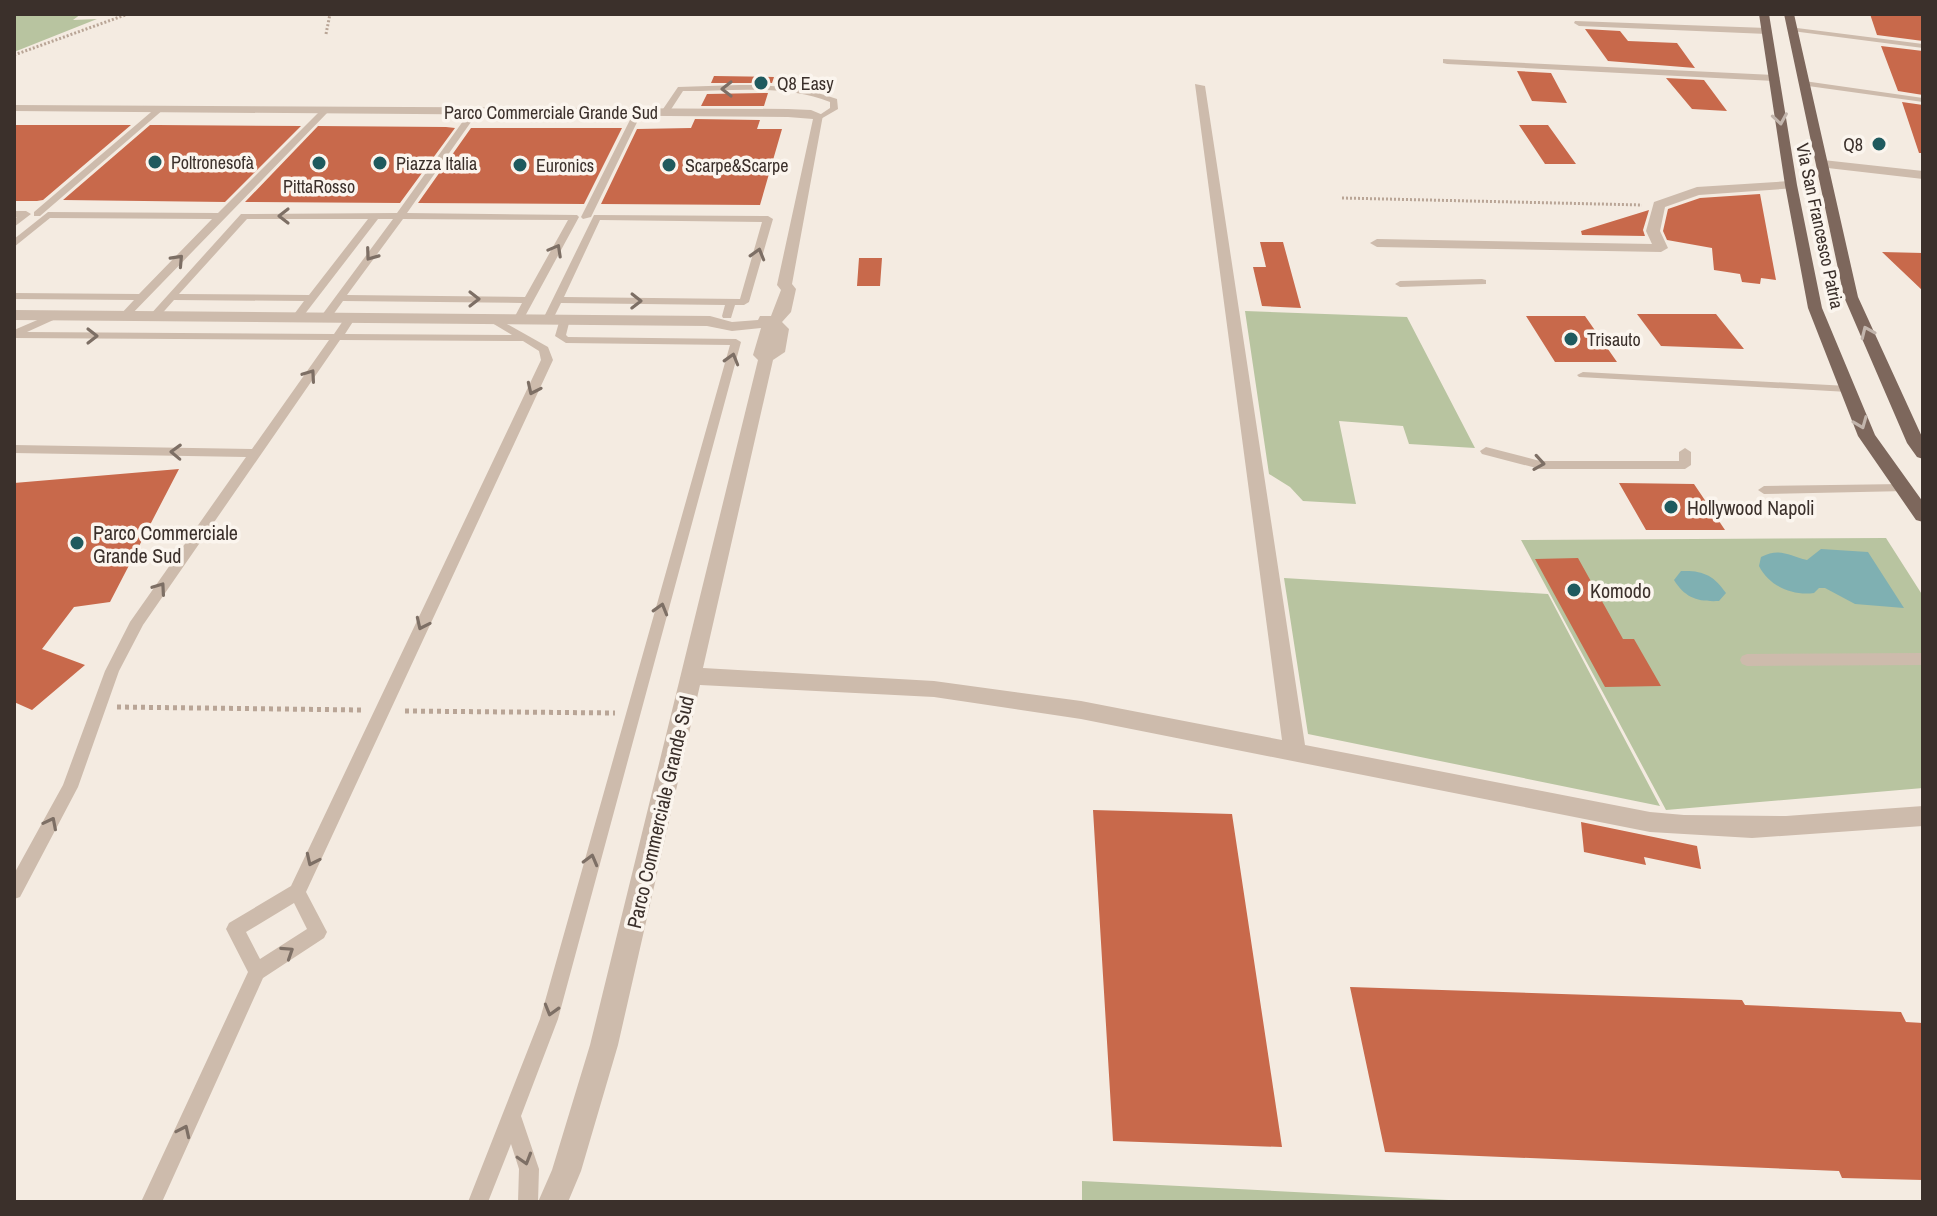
<svg xmlns="http://www.w3.org/2000/svg" width="1937" height="1216" font-family="'Archivo Narrow',sans-serif">
<style>
.green{fill:#b8c4a0}
.water{fill:#7fb0b2}
.building{fill:#c8694b}
.lines{fill:none;stroke-linecap:round;stroke-linejoin:round}
.path-far1{stroke:#b9a596;stroke-width:3;stroke-dasharray:2 2;stroke-linecap:butt}
.path{stroke:#b9a596;stroke-width:5;stroke-dasharray:4 4;stroke-linecap:butt}
.lane{fill:#cdbbac;fill-rule:evenodd}
.street{fill:#cdbbac;fill-rule:evenodd}
.primary{fill:#7d675c;fill-rule:evenodd}
.oneway{stroke:#7d6f65}
.oneway2{stroke:#c2b5ac}
.poi-dot{fill:#1f5a5e;stroke:#fbf5ee;stroke-width:3}
.labels{text-anchor:middle;dominant-baseline:central;stroke-width:7;stroke-linejoin:round;paint-order:stroke}
.far-poi-label{font-size:18px;fill:#3b302b;stroke:#fbf5ee;text-anchor:start}
.far-street-label{font-size:18px;fill:#3b302b;stroke:#fbf5ee}
.poi-label{font-size:20px;fill:#3b302b;stroke:#fbf5ee;text-anchor:start}
.street-label{font-size:20px;fill:#3b302b;stroke:#fbf5ee}
</style>
<rect width="100%" height="100%" fill="#f4ebe1"/>
<path class="green" d="M14,14H81L73,20L97,19L14,52Z
M1245,311L1407,317L1475,448L1409,444L1403,426L1339,421L1356,504L1303,501L1290,487L1269,474Z
M1886,538L1923,596V788L1666,810L1521,540Z
M1284,578L1548,594L1660,806L1308,734Z
M1082,1181L1487,1202H1082Z"/>
<path class="water" d="M1821,549L1868,552L1904,608L1855,604L1825,588H1819L1814,593C1792,596 1769,586 1759,566L1761,557C1780,547 1789,556 1807,560Z
M1681,571C1702,570 1714,575 1726,593L1719,601C1698,602 1685,598 1674,580Z"/>
<path class="building" d="M1870,14H1923V41L1877,35Z
M1585,29L1620,31L1628,41L1677,43L1695,68L1608,61Z
M1881,46L1923,51V95L1898,91Z
M1517,71L1551,73L1567,103L1532,101Z
M714,76L774,77L772,83H711Z
M1666,78L1704,80L1727,111L1692,109Z
M768,93L764,106H701L707,94Z
M1902,102L1923,105V153H1919Z
M695,119L760,120L757,129H782L760,205L601,204L637,129L691,128Z
M14,125H131L43,200L37,201H14Z
M150,125H157L301,126L225,202L63,200Z
M1519,125H1548L1576,164H1545Z
M318,126L446,127L455,128L400,203L245,202Z
M471,128H622L584,204L418,203Z
M1760,194L1776,280L1761,278L1760,284L1742,282L1740,274L1714,270L1712,248L1667,240L1663,231L1668,209L1700,198Z
M1649,210L1643,230L1645,236L1582,235L1581,231Z
M1260,242H1283L1301,308L1262,306L1253,267H1266Z
M1882,252L1923,253V291Z
M859,258H882L880,286H857Z
M1637,314H1716L1744,349L1661,346Z
M1526,316H1585L1617,362H1555Z
M179,469L110,602L74,607L42,649L85,665L32,710L14,702V483Z
M1619,483L1694,484L1725,530H1646Z
M1578,558L1623,639H1634L1661,686L1605,687L1535,559Z
M1093,810L1232,814L1282,1147L1113,1141Z
M1581,822L1697,846L1701,869L1644,857L1646,865L1584,852Z
M1350,987L1742,1000L1745,1005L1901,1012L1906,1022L1923,1023V1180L1842,1178L1839,1171L1385,1152Z"/>
<g class="lines">
<path class="path-far1" d="M326,34L330,14
M14,55L128,14
M1342,198L1642,205"/>
<path class="path" d="M117,707L363,710
M405,711L615,713"/>
<path class="lane" d="M1789,27L1923,44V48L1792,31Z
M1804,81L1923,98V102L1801,85L1800,83Z
M739,85C773,85 805,87 837,99L838,109L819,120L815,118L830,108V102C783,84 732,91 683,91L668,114L661,112L678,87Z
M157,107L164,109L40,216H34V212Z
M322,109L329,111L128,318H120L119,316L134,300L14,299V293L139,294L212,219L50,218L14,247V239L48,212L218,213Z
M471,110L478,112L407,213L577,215L579,217L523,320H515L514,318L522,303L343,301L330,319H322V315L393,219H378L301,319H293L292,317L304,301L174,300L158,318H150L149,316L241,214L397,213ZM247,219H368L309,295L179,294ZM403,219L568,220L525,297L347,295Z
M635,110L642,112L591,217L583,219L581,217Z
M14,211H26L31,214L14,227V219L17,217H14Z
M594,215L768,216L773,219L749,302L744,305H735L731,318H723L722,316L725,305L561,303L552,321H544L543,319ZM600,220L762,222L740,299L564,297Z
M1482,279L1486,280V284L1400,287L1395,284L1400,281Z
M56,312L61,315L60,317L27,332L334,334L347,315L351,314L356,317L345,334L512,335L487,320V316L491,315L548,347L553,360L306,892L327,932L324,938L263,978L162,1202H141L248,972L226,929L229,923L291,886L541,360L539,351L523,341L340,340L143,625L119,671L78,787L20,897L14,899V874L63,785L105,671L130,622L246,457L14,453V445L252,449L329,340L14,338V330ZM294,903L307,929L260,959L246,932Z
M565,316L570,319L566,335L568,337L736,339L741,342L558,1019L521,1116L539,1169L538,1202H518L519,1169L511,1144L488,1202H468L540,1019L730,345L566,343L555,336L560,319Z
M1583,372L1848,386L1854,389L1848,392L1579,377L1577,375Z
M1486,447L1540,461H1679V452L1685,448L1691,452V465L1685,469H1540L1482,454L1480,451Z
M1903,484L1909,488L1907,491L1764,494L1758,490L1764,486Z
M1923,653V665L1747,666L1742,664L1740,660L1742,656L1747,654Z"/>
<path class="street" d="M1575,21L1767,28L1772,31L1767,34L1579,26L1574,23Z
M1443,59L1774,75L1780,78L1774,81L1447,64L1443,63Z
M1195,84L1205,86L1305,745L1650,812L1684,815L1786,816L1923,806V826L1752,838L1650,832L1081,719L934,697L700,685L618,1045L581,1171L568,1202H538L552,1170L590,1045L758,360L753,355L761,328L732,331L707,326L14,320V310L710,316L732,322L758,320L760,316H771L781,290L777,285L813,119L788,117L14,111V105L788,109L811,110L823,115L792,284L796,289L791,312L782,322L789,329L785,352L773,360L703,668L934,681L1081,701L1282,740Z
M1823,160L1923,171V179L1819,167L1817,164Z
M1791,181L1796,182V188L1699,195L1665,207L1660,231L1668,248L1661,252L1377,247L1370,243L1377,239L1652,244L1646,231L1654,202L1697,187Z"/>
<path class="primary" d="M1759,14H1769L1797,185L1822,308L1875,435L1923,502V522L1916,520L1858,436L1808,308L1785,185Z
M1784,14H1794L1858,297L1923,439V459L1917,457L1907,443L1844,297Z"/>
</g>
<defs><path id="oneway-chevron" d="M-2-3.5L2.5 0L-2 3.5" fill="none" stroke-width="1.6" stroke-linecap="round" stroke-linejoin="round" transform="scale(2)"/></defs>
<g class="oneway">
<use href="#oneway-chevron" transform="translate(727 89) rotate(-180)"/>
<use href="#oneway-chevron" transform="translate(284 216) rotate(-180)"/>
<use href="#oneway-chevron" transform="translate(556 250) rotate(-61)"/>
<use href="#oneway-chevron" transform="translate(758 254) rotate(-74)"/>
<use href="#oneway-chevron" transform="translate(371 255) rotate(126)"/>
<use href="#oneway-chevron" transform="translate(178 260) rotate(-47)"/>
<use href="#oneway-chevron" transform="translate(474 299)"/>
<use href="#oneway-chevron" transform="translate(636 301) rotate(1)"/>
<use href="#oneway-chevron" transform="translate(92 336)"/>
<use href="#oneway-chevron" transform="translate(732 359) rotate(-74)"/>
<use href="#oneway-chevron" transform="translate(310 375) rotate(-55)"/>
<use href="#oneway-chevron" transform="translate(533 389) rotate(115)"/>
<use href="#oneway-chevron" transform="translate(176 452) rotate(-178)"/>
<use href="#oneway-chevron" transform="translate(1539 463) rotate(9)"/>
<use href="#oneway-chevron" transform="translate(160 588) rotate(-55)"/>
<use href="#oneway-chevron" transform="translate(661 609) rotate(-74)"/>
<use href="#oneway-chevron" transform="translate(422 624) rotate(115)"/>
<use href="#oneway-chevron" transform="translate(51 823) rotate(-63)"/>
<use href="#oneway-chevron" transform="translate(312 860) rotate(115)"/>
<use href="#oneway-chevron" transform="translate(591 860) rotate(-75)"/>
<use href="#oneway-chevron" transform="translate(288 952) rotate(-33)"/>
<use href="#oneway-chevron" transform="translate(551 1010) rotate(106)"/>
<use href="#oneway-chevron" transform="translate(184 1131) rotate(-65)"/>
<use href="#oneway-chevron" transform="translate(525 1159) rotate(73)"/>
</g>
<g class="oneway2">
<use href="#oneway-chevron" transform="translate(1780 119) rotate(81)"/>
<use href="#oneway-chevron" transform="translate(1867 332) rotate(-114)"/>
<use href="#oneway-chevron" transform="translate(1861 423) rotate(68)"/>
</g>
<g class="poi-dot">
<circle cx="761" cy="83" r="8"/>
<circle cx="1879" cy="144" r="8"/>
<circle cx="155" cy="162" r="8"/>
<circle cx="319" cy="163" r="8"/>
<circle cx="380" cy="163" r="8"/>
<circle cx="520" cy="165" r="8"/>
<circle cx="669" cy="165" r="8"/>
<circle cx="1571" cy="339" r="8"/>
<circle cx="1671" cy="507" r="8"/>
<circle cx="77" cy="543" r="8"/>
<circle cx="1574" cy="590" r="8"/>
</g>
<g class="labels">
<g class="far-poi-label">
<text x="777" y="83">Q8 Easy</text>
<text x="1863" y="144" text-anchor="end">Q8</text>
<text x="171" y="162">Poltronesofà</text>
<text x="396" y="163">Piazza Italia</text>
<text x="536" y="165">Euronics</text>
<text x="685" y="165">Scarpe&amp;Scarpe</text>
<text x="319" y="186" text-anchor="middle">PittaRosso</text>
<text x="1587" y="339">Trisauto</text>
</g>
<g class="far-street-label">
<text x="551" y="112">Parco Commerciale Grande Sud</text>
<text transform="translate(1820 226) rotate(78)">Via San Francesco Patria</text>
</g>
<g class="poi-label">
<text x="1687" y="507">Hollywood Napoli</text>
<text x="93" y="532">Parco Commerciale<tspan x="93" dy="23">Grande Sud</tspan></text>
<text x="1590" y="590">Komodo</text>
</g>
<g class="street-label">
<text transform="translate(660 812) rotate(-77)">Parco Commerciale Grande Sud</text>
</g>
</g>
<rect width="1937" height="1216" fill="none" stroke="#3b302b" stroke-width="32"/>
</svg>
